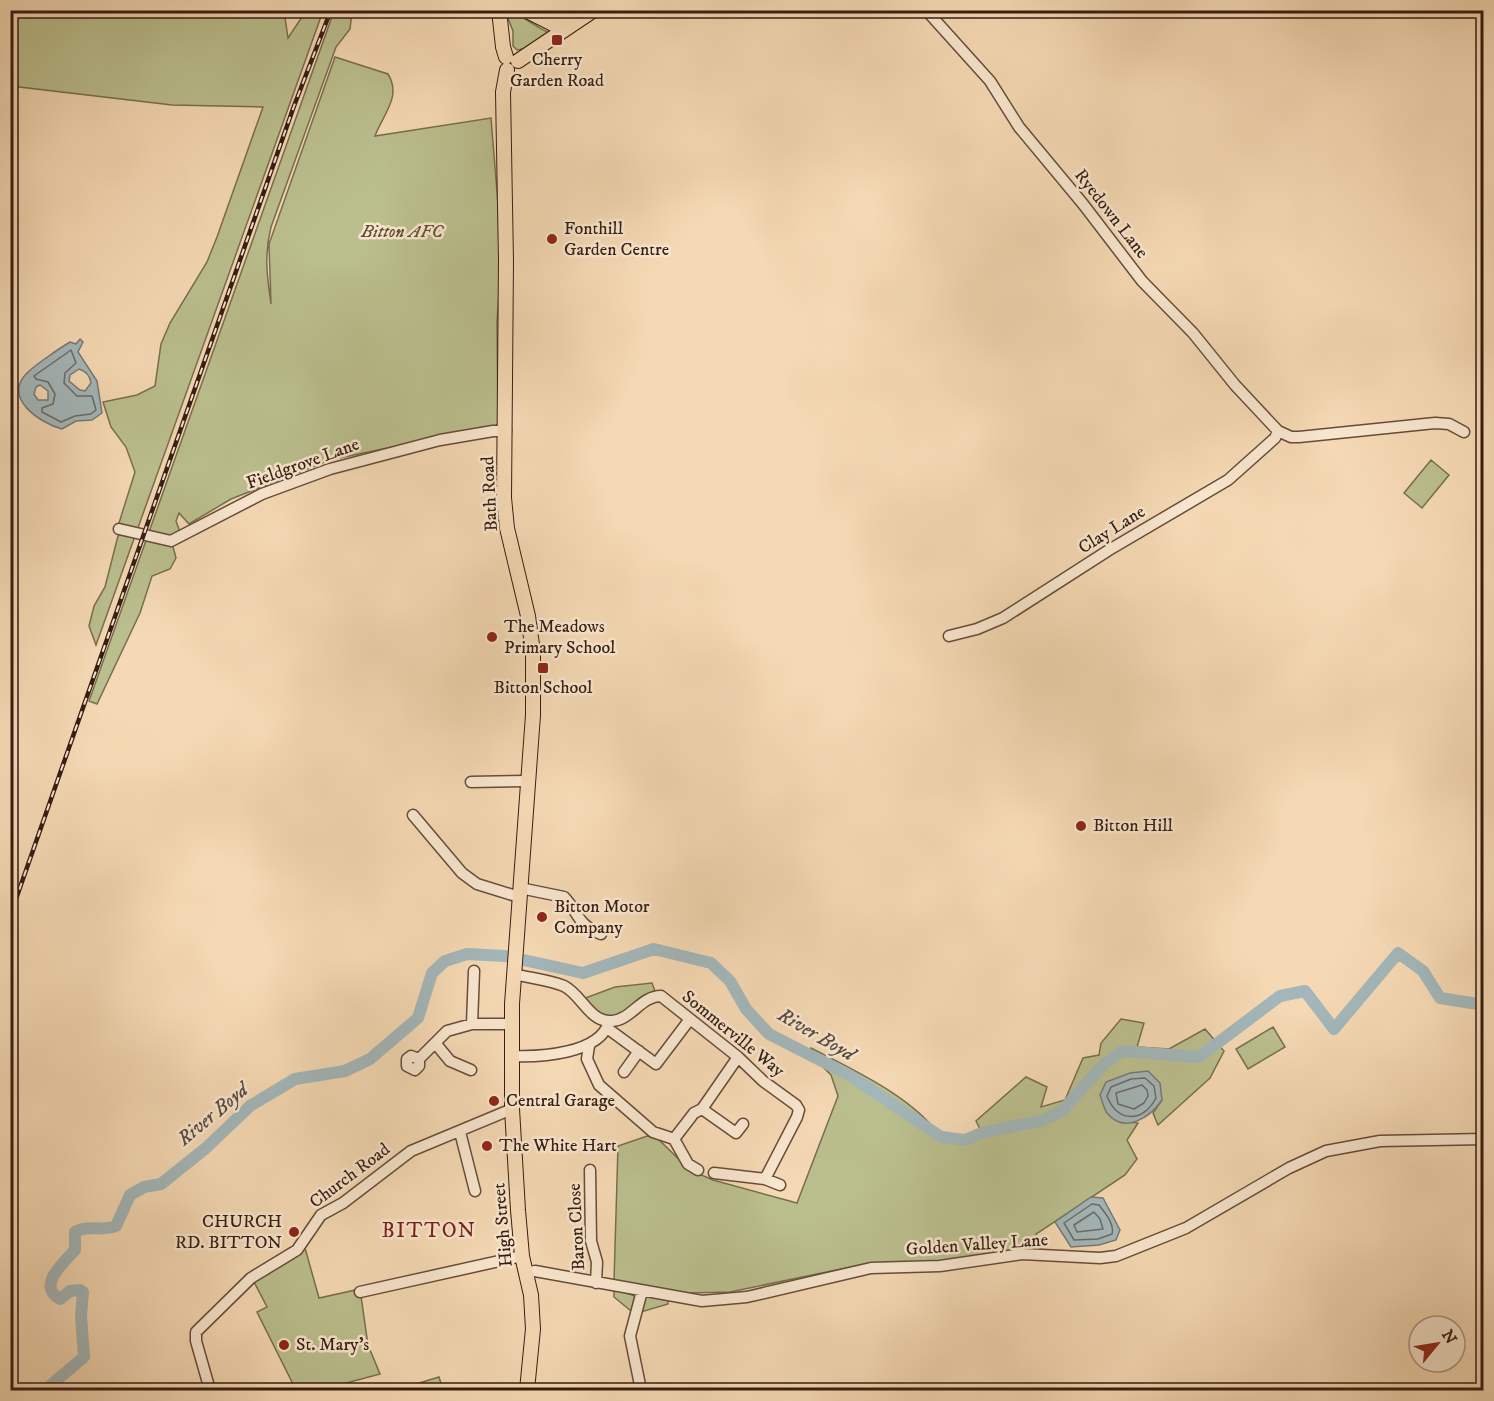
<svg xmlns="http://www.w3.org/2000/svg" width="1494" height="1401" font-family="'IM FELL DW Pica',serif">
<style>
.green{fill:#bbbf8e;stroke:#786e50;stroke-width:1.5}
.water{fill:#a3b7ba;stroke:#777977;stroke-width:1.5;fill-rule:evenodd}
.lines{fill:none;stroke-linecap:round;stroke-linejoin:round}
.shore{stroke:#6c6a66;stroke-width:1.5}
.river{stroke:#a3b7ba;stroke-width:12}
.minor-casing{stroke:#664c3a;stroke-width:13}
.major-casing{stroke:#361d12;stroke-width:16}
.minor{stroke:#f8e6ce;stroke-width:10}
.major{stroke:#f5d9b4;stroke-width:14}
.rail-casing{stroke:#361d12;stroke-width:4.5}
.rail{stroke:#f8e6ce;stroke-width:2;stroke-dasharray:7;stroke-linecap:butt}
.poi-dot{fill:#8f2418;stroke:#f8e6ce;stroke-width:2}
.labels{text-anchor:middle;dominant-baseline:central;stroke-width:5;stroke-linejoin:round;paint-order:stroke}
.poi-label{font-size:18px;fill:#361d12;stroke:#f8e6ce;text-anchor:start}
.street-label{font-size:18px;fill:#361d12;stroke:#f8e6ce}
.park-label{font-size:18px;font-style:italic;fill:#5e4e37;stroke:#f8e6ce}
.water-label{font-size:20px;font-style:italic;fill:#574b44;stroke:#f8e6ce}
.quarter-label{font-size:21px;letter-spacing:1.5px;fill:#7a1f14;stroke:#f8e6ce}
</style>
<rect width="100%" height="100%" fill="#f5d9b4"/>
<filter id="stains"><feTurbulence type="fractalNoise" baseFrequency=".00333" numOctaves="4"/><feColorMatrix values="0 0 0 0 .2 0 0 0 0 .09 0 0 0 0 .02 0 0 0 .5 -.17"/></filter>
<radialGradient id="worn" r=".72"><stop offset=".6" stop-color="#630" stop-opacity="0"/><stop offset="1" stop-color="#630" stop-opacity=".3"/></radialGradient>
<path class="green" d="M11,11H284L288,38L306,11H323L96,645L89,626L94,606L105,587L118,536L124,533V527L119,523L135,472L126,447L111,427L103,402L137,395L155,386L161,344L170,323L207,262L217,237L263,107L172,105L11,86Z
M334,11H352L350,29L336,47L271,227C264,254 267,277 271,304L269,244L335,57L388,74C402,97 383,114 375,136L491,118L502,253L497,322L498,425L330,460L231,499L189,524L179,513L176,521L180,532L170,536L176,558L170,569L152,576L140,613L97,704L89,701Z
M505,11C516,10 535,27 548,32L523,49L517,50L513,46V31Z
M1431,460L1449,475L1422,508L1404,493Z
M652,983L656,994L613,1027L580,1000L615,987Z
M1121,1019L1144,1023L1137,1047L1169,1049L1205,1029L1224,1051L1210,1078L1158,1125L1153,1113L1162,1100L1120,1121L1138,1123L1127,1140L1137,1159L1125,1175L1036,1234L1041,1251L940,1262L870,1263L730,1292L688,1293L614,1281L618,1146L647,1136L658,1139L690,1170L713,1180L797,1203L838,1096L831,1075L809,1053L811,1048C854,1070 913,1097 941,1137L965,1140L982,1133L976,1121L1026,1077L1047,1087L1041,1107L1065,1100L1083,1058L1099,1055L1101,1043Z
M1273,1027L1285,1047L1248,1069L1236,1049Z
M305,1248L319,1298L360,1289L368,1345L380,1374L320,1390H296L257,1312L267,1307L253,1280Z
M614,1289L635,1296L629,1322L631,1311L614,1297Z
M650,1296L668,1300V1304L641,1312L644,1298Z
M439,1377L443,1390H404L403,1388Z"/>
<path class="water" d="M80,339L83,342L78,352L97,381L102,413L92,420L76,421L62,429C40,423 2,398 27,373C35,365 60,348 70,342L76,344ZM79,369C86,371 90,376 91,383L85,391L80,390L69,381L70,375ZM40,385L48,391V400H38L34,394L36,387Z
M1148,1071L1160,1083L1162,1100C1150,1117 1125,1135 1107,1113C1104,1109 1102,1100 1100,1095L1106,1082L1130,1073Z
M1091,1197L1103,1198L1120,1230L1116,1240L1099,1245L1071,1247L1055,1222Z"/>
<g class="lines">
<path class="shore" d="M71,350L76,363L65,373L64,383L77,396H92L96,410L91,414L75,416L61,422L42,412V408L53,404L55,394L48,382L36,379L34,376Z
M1145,1078L1154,1086L1156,1098C1143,1123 1117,1123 1107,1096L1111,1087L1131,1079Z
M1142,1085L1147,1090L1148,1096L1144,1103L1134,1109L1118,1104L1116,1093Z
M1092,1204L1099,1205C1105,1213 1115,1224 1112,1234L1098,1239L1074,1240L1064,1223Z
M1094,1212L1100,1219L1103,1229L1077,1232L1074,1225Z"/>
<path class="river" d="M45,1390L84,1357L81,1316L83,1292L80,1290L70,1291L60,1299C36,1286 64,1262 75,1250V1232C89,1224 100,1232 116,1226L130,1195L144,1187L161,1184L206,1148L250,1106L295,1079L345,1071L370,1059L418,1018L432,973L445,961L467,954L505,956L583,973L654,949L711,963L730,981L746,1009L769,1034L849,1075L941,1137L965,1140L982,1133L1044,1120L1063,1110L1102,1066L1122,1051L1199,1057L1280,996L1305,991L1334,1029L1398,953L1423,971L1440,998L1484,1005"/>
<defs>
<path id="minor" d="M926,10L990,81L1019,127L1083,204L1142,281L1193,333L1235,385L1278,431L1291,437H1299L1435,423L1449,424L1464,432
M119,529L171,541L262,494L330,469L440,440L493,431H506
M949,636L977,629L1003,618L1109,550L1228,480L1275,438L1278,431
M471,782L528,781
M413,815L462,873L477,884L519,897
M520,888L564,897C580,914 576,924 601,934
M514,974C529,978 549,980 564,986C582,995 590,1023 612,1021C631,1020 641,996 661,996L738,1057L763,1081L796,1105L799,1110L797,1117L765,1179L714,1173
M472,1024L474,971
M607,1028L656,1064L687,1023
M436,1044L450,1061L471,1070
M589,1046L587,1059L599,1085L653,1132L674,1139
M513,1056C540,1057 600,1054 609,1022
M419,1059L411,1056L407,1059V1066L415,1070L419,1066V1059L447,1031L472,1024H513
M624,1072L639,1051
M702,1109L736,1133L743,1124
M460,1132L475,1191
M674,1139L694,1113L702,1109L738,1057
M674,1139L688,1164L698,1170
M590,1170L591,1241L597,1262L596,1283
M765,1179L780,1185
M525,1273L535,1271L702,1301L747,1297L871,1268L940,1266L1022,1254L1100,1258L1116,1256L1186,1228L1289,1168L1326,1151L1380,1141L1484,1139
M360,1292L522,1256
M210,1390L196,1341V1332L251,1278L297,1250L321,1215L343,1203L411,1151L512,1109
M641,1390L630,1336L642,1291"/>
<path id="major" d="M499,10L503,47L506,57
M525,10L553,24L573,23
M518,61L594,10
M507,70L503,92L506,261L504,498L507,528L528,616L533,652V715L512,1004V1109L518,1210L522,1256L531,1295L533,1329L527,1390"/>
</defs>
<use href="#minor" class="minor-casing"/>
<use href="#major" class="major-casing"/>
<use href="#minor" class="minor"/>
<use href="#major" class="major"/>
<defs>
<path id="rail" d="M10,916L294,106L331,10"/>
</defs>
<use href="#rail" class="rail-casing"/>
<use href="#rail" class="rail"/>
</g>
<g class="poi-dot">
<rect x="551" y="34" width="12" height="12" rx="3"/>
<circle cx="552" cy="239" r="6"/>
<circle cx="492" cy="637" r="6"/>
<rect x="537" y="662" width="12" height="12" rx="3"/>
<circle cx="1081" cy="826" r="6"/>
<circle cx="542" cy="917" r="6"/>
<circle cx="494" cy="1101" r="6"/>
<circle cx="487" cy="1146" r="6"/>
<circle cx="294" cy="1232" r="6"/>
<circle cx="284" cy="1345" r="6"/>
</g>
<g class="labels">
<g class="poi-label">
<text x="557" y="60" text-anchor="middle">Cherry<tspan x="557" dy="21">Garden Road</tspan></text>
<text x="564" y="229">Fonthill<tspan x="564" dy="21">Garden Centre</tspan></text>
<text x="504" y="627">The Meadows<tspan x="504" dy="21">Primary School</tspan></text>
<text x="543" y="688" text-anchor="middle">Bitton School</text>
<text x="1093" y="826">Bitton Hill</text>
<text x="554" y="907">Bitton Motor<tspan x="554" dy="21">Company</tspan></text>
<text x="506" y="1101">Central Garage</text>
<text x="499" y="1146">The White Hart</text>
<text x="282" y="1222" text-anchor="end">CHURCH<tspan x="282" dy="21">RD. BITTON</tspan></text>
<text x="296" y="1345">St. Mary's</text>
</g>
<g class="street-label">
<text transform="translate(1111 214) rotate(52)">Ryedown Lane</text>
<text transform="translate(303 464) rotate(-20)">Fieldgrove Lane</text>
<text transform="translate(490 494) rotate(-93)">Bath Road</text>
<text transform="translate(1112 530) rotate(-32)">Clay Lane</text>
<text transform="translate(733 1034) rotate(39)">Sommerville Way</text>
<text transform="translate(350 1176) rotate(-37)">Church Road</text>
<text transform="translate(503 1225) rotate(-95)">High Street</text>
<text transform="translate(577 1227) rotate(-93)">Baron Close</text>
<text transform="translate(977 1245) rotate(-4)">Golden Valley Lane</text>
</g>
<g class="park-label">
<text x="402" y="232">Bitton AFC</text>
</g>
<g class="water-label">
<text transform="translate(816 1035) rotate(30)">River Boyd</text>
<text transform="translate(213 1115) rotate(-40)">River Boyd</text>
</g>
<g class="quarter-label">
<text x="429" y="1231">BITTON</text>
</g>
</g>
<rect width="1494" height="1401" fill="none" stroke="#f5d9b4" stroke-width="36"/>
<rect x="12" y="12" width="1470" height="1377" fill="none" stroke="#361d12" stroke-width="3"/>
<rect x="18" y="18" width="1458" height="1365" fill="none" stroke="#361d12" stroke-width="1.5"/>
<g transform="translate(1437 1344) rotate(60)"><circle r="28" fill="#f8e6ce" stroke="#aa9683" stroke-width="1.5"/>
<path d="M0-4.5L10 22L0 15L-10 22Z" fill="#8f2418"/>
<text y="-9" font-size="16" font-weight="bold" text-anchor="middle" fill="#361d12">N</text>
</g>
<rect width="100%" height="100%" filter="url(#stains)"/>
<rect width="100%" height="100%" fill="url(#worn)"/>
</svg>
